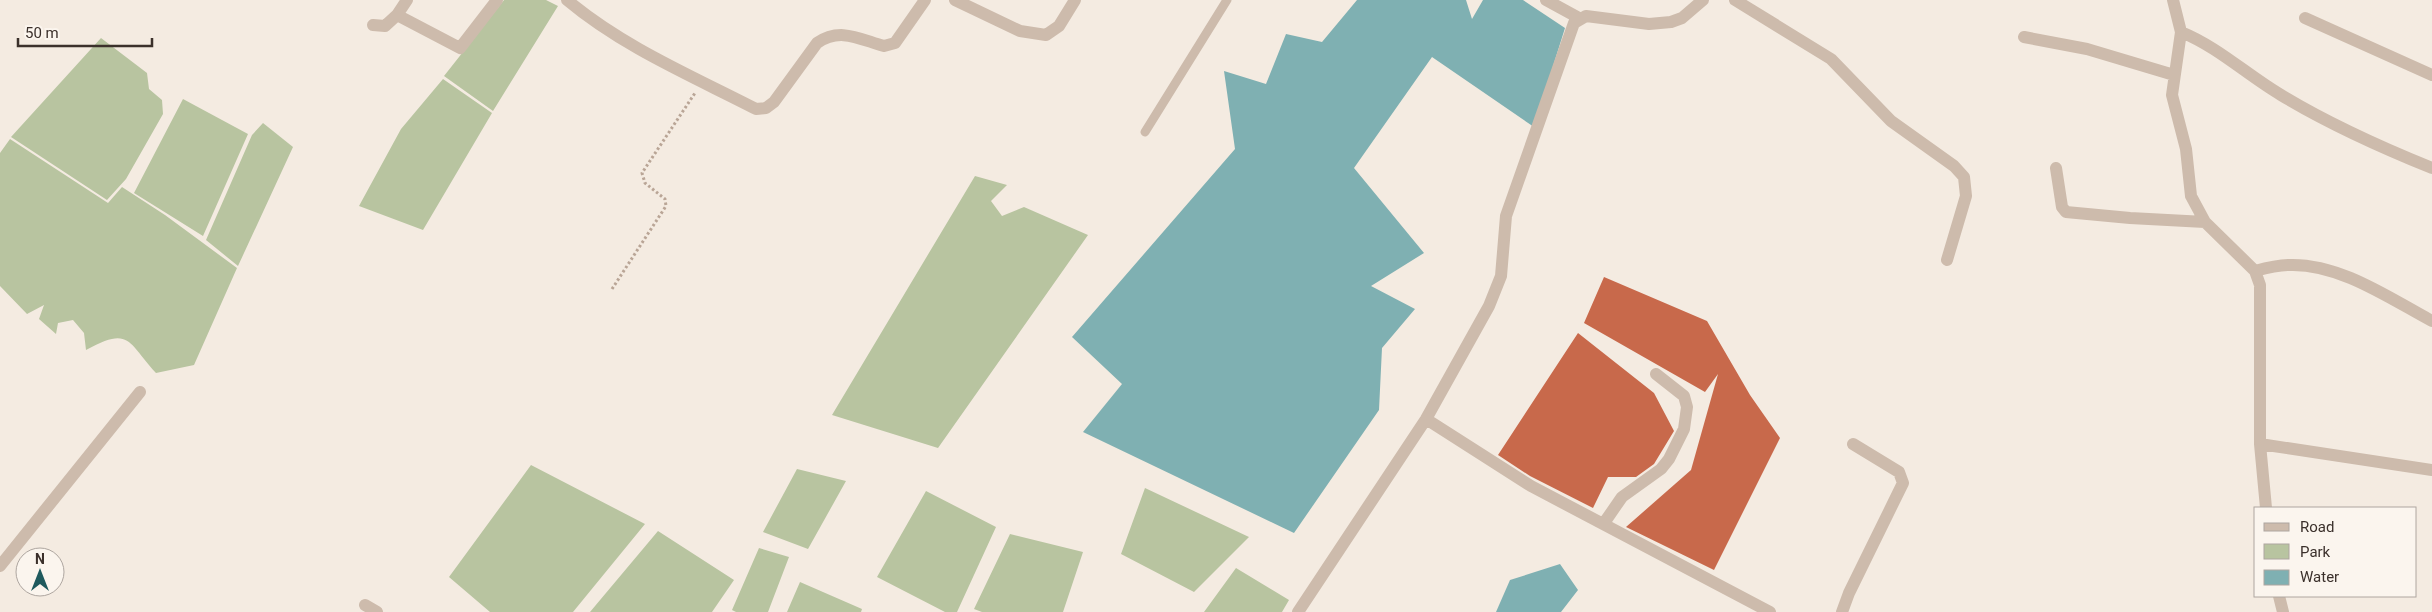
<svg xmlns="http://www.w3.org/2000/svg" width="2432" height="612" font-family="Roboto,sans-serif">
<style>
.green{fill:#b8c4a0}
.water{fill:#7fb0b2}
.building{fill:#c8694b}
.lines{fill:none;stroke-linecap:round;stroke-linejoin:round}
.path{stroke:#b9a596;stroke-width:3;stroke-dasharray:2.5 2.5;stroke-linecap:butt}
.lane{stroke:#cdbbac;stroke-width:9}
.street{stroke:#cdbbac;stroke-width:12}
</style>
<rect width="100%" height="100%" fill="#f4ebe1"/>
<path class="green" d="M504,0H546L558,6L493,111L444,76Z
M101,38L147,73L149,89L162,100L163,114L126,179L107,200L11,137Z
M443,79L492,113L423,230L359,206L401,129Z
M183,99L248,134L203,236L134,193Z
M263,123L293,147L238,266L206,240L252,135Z
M10,139L108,203L122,187L165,215L237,268L194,365L156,373C127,341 130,326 86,350L84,333L73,320L58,323L56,334L39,319L44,305L27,314L0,286V153Z
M975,176L1007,185L991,201L1002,216L1024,207L1088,235L938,448L832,415Z
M531,465L645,524L573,612H490L449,577Z
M797,469L846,481L808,549L763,532Z
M1145,488L1249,537L1194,592L1121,554Z
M926,491L996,527L957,612H945L877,577Z
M658,531L734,580L712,612H590Z
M1010,534L1083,552L1063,612H982L974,609Z
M759,548L789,557L768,612H736L732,610Z
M1236,568L1289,600L1282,612H1204Z
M800,582L862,609L861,612H787Z"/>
<path class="water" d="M1357,0H1466L1472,19L1483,0H1523L1565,28L1534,127L1432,57L1354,168L1424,253L1371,286L1415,309L1382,348L1379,410L1294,533L1083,432L1122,384L1072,337L1235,149L1224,71L1266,84L1286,34L1322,42Z
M1560,564L1578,590L1561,612H1496L1510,580Z"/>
<path class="building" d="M1604,277L1707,321L1750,395L1780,438L1714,570L1626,527L1691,470L1718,374L1705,392L1584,323Z
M1578,333L1654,393L1674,431L1654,464L1636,477H1608L1593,508L1530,476L1498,455Z"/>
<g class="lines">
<path class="path" d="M612,289L666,206L665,199L645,183L642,173L695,93"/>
<path class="lane" d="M1145,132L1227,0"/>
<path class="street" d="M567,0C623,47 692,76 756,109L766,108L774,102L817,43C840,27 859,39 884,46L895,43L925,0
M955,0L1020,31L1046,35L1059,26L1075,0
M1546,0L1579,18
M1735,0L1831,59L1891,121L1954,166L1964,177L1966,196L1947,260
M2173,0L2181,32L2172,95L2186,149L2191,196L2205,222L2255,271L2260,285V444L2266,508
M397,15L460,48L497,0
M2305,18L2432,75
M373,25L385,26L397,15L407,0
M2181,32C2218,47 2247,75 2281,95C2329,124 2380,147 2432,168
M2024,37L2087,49L2174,75
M2056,168L2062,207L2066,212L2130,218L2205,222
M2255,271C2266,268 2277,265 2289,265C2339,263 2389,298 2432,321
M1426,419L1531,486L1770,612
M2260,444L2432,470
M1604,523L1622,497L1661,469L1669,459L1684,429L1687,407L1684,396L1656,374
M0,566L140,392
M2279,596L2283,612
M365,605L377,612
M1298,612L1426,419L1489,306L1501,276L1506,216L1574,23L1586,16L1649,24L1671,22L1682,18L1703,0
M1842,612L1849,593L1903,483L1899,472L1853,444"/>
</g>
<rect x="2254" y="507" width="162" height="90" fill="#fbf5ee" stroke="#aea6a0"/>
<rect x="2264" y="523" width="25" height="8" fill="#cdbbac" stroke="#aea6a0"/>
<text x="2300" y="532" font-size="15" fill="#3b302b">Road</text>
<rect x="2264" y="544" width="25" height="15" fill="#b8c4a0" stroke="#aea6a0"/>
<text x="2300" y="557" font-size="15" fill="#3b302b">Park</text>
<rect x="2264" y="570" width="25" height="15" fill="#7fb0b2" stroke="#aea6a0"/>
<text x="2300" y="582" font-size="15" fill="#3b302b">Water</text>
<g transform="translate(40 572)"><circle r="24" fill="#fbf5ee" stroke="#aea6a0"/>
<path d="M0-4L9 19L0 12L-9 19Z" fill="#1f5a5e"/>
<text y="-8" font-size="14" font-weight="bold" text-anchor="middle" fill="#3b302b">N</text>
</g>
<path d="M18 38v8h134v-8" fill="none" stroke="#3b302b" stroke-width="2.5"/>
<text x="25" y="38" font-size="15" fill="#3b302b" stroke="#fbf5ee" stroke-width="4" paint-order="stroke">50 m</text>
</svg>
